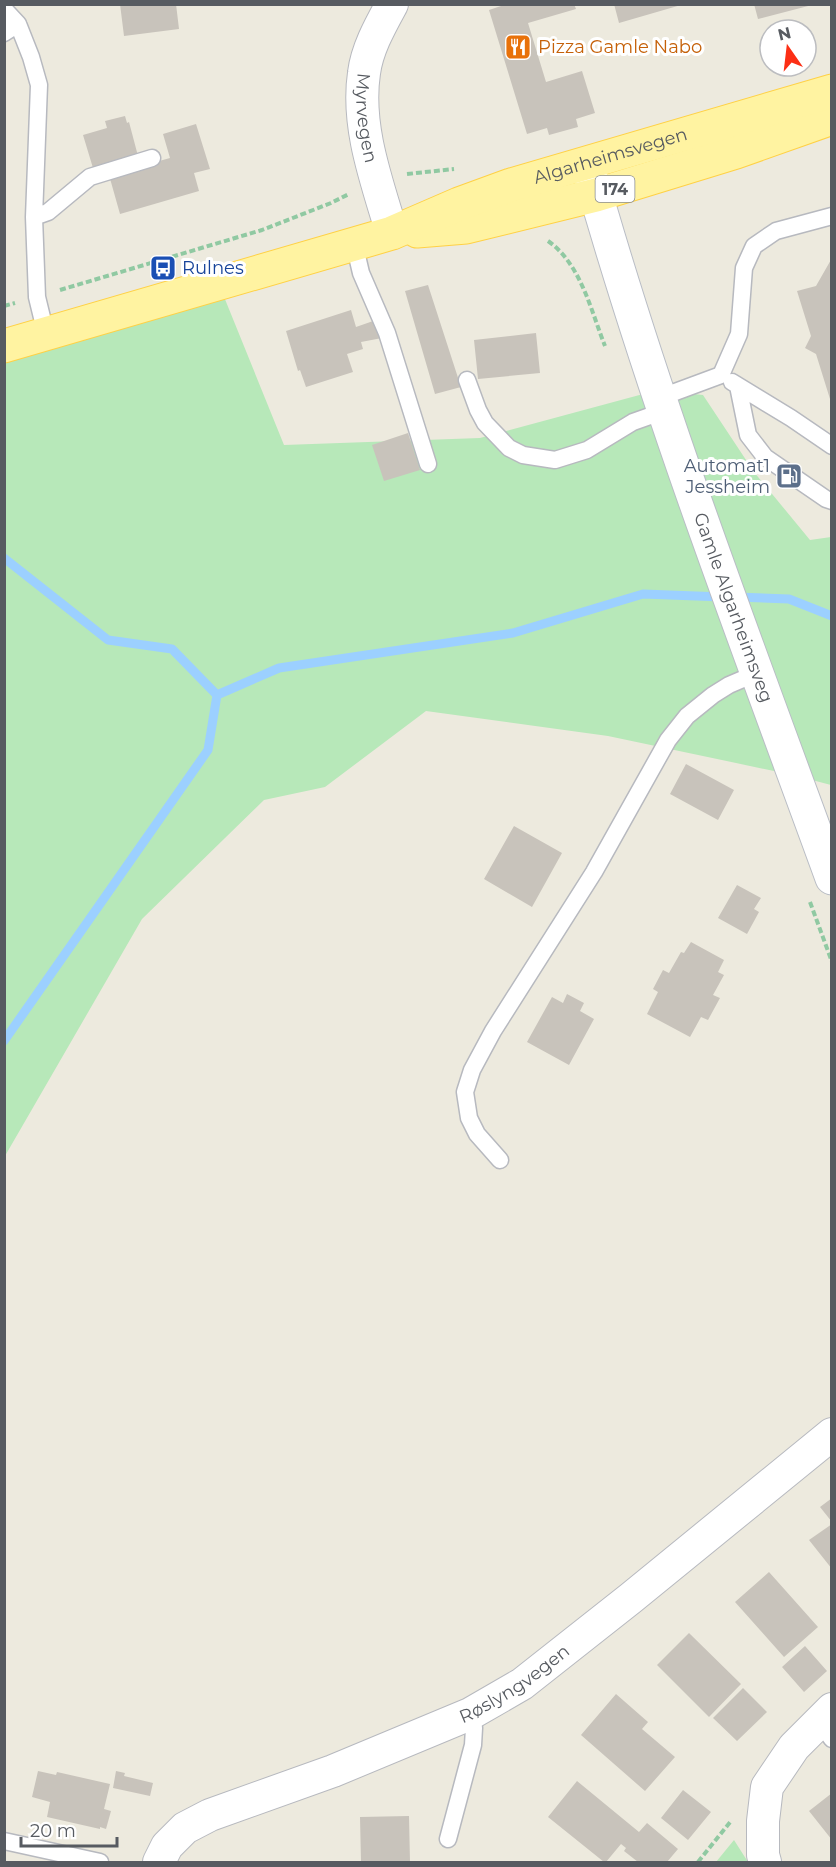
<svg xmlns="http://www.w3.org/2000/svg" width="836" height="1867" font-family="Montserrat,sans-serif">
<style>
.green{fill:#b7e8b9}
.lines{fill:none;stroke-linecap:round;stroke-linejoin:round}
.stream{stroke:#9cd0ff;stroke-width:9}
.building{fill:#c8c3bb}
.lane-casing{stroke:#b7b9bf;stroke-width:19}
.street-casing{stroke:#b7b9bf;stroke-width:34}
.secondary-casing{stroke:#b9bdc5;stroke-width:35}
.primary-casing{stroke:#ffd145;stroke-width:35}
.path{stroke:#90c9a2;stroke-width:4;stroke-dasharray:6 3;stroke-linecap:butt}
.lane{stroke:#fff;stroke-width:16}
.street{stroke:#fff;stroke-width:32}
.secondary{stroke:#fff;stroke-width:33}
.primary{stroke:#fff3a1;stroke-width:33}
.labels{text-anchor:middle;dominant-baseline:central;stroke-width:6;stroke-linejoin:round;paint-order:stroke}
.shield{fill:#fff;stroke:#898c90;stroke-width:1.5}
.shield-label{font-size:16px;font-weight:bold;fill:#575b61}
.food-label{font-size:18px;fill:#c56008;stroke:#fff;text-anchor:start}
.street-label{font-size:18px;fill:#575b61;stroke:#fff}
.transit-label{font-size:18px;fill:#164399;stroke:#fff;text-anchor:start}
.service-label{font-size:18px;fill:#4e5e75;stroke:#fff;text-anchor:end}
</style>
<rect width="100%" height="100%" fill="#edeade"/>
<path class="green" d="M218,282L284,445L480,438L658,390L703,395L754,472L810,540L831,537V785L793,775L608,736L426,711L325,787L264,800L142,919L5,1156V345Z
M734,1840L748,1862H716Z"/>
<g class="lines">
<path class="stream" d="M4,558L108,640L172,649L217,695
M736,597L789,599L832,616
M217,695L279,668L513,633L643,594L723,597
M4,1041L208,750L217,695"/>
</g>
<path class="building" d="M120,4H176L179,29L124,36Z
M507,4H574L576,9L528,23L546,82L582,71L595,113L576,119L578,127L549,135L547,128L527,134L489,10Z
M614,4H681V5L619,23Z
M754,4H812V5L758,19Z
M125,116L127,123L129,122L138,156L93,168L83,135L107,128L105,121Z
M196,124L210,169L194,173L199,191L120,214L109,175L170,158L163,134Z
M832,258V399H830L816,354L805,348L811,336L797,291L816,286Z
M428,285L461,387L435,394L405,291Z
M351,310L356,327L376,320L382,338L361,342L363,349L347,354L353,372L306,387L300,370L298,371L286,331Z
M536,333L540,373L478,379L474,340Z
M408,433L420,470L384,481L372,445Z
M686,764L734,790L718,820L670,794Z
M514,826L562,853L532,907L484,879Z
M737,885L761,898L754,909L759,912L747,934L718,918Z
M691,942L724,960L718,972L724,975L713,995L720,998L708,1020L701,1017L690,1037L647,1014L658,992L653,989L663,970L669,973L681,952L684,953Z
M567,994L584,1003L580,1011L594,1019L569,1065L527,1042L552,997L563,1003Z
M832,1498V1522L820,1507Z
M832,1524V1569L809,1540Z
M769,1572L818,1627L784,1657L735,1602Z
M689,1633L741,1684L709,1717L657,1665Z
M805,1646L827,1671L804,1692L782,1667Z
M743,1688L767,1712L737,1741L713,1718Z
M616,1694L648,1722L642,1729L675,1757L645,1791L581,1735Z
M38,1771L56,1775L57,1772L110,1784L104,1809L111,1811L106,1829L100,1827V1829L47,1817L50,1802L32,1797Z
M116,1771L125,1773L124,1776L153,1783L150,1796L113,1788Z
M577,1781L639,1832L647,1823L678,1849L667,1862H638L624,1851L626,1848L621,1844L606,1862H604L548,1817Z
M683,1790L711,1812L688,1840L661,1818Z
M832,1793V1840L809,1811Z
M409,1816L410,1862H361L360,1817Z"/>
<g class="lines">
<defs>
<path id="lane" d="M4,9L18,24L31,57L39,85L34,217L37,297L46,334
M4,33L18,24
M34,217L48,212L90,177L152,158
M354,243L361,273L387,333L428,464
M467,380L478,410L485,423L509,448L523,455L555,460L587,450L633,422L664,411
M732,382L791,418L832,446
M738,386L748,435L765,457L826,499L832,501
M659,398L721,375L739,334L744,268L754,246L776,231L832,216
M500,1160L477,1134L469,1118L465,1092L472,1070L493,1031L594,872L668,740L687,716L713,695L729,685L757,673
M818,1720L832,1739
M448,1839L473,1745L474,1728L470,1714
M4,1841L100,1862"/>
<g id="street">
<path id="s1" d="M392,4C380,26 367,49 364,73C356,127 377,182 392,233"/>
<path id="s2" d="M159,1862L167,1846L185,1828L210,1815L333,1771L470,1714L522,1684L631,1598L832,1434"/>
<path d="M765,1862L763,1855V1821L767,1787L794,1747L832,1709"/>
</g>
<g id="secondary">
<path id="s3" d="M588,167C656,408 746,642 832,878"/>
</g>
<g id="primary">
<path d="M417,231L466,227L596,195L736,152L832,118"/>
<path id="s4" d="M4,346L392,233L459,204L511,185L832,91"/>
</g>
</defs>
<use href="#lane" class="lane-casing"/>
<use href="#street" class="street-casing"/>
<use href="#secondary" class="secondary-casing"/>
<use href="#primary" class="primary-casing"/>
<path class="path" d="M407,174L454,169
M548,241C581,264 591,311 605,346
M60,290L262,230L331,203L349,194
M4,306L15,303
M810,902L832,962
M698,1862L731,1821"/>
<use href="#lane" class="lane"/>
<use href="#street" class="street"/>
<use href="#secondary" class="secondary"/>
<use href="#primary" class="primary"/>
</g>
<defs>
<symbol id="restaurant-square" viewBox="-11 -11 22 22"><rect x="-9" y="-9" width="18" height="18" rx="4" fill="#e8710a" stroke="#fff"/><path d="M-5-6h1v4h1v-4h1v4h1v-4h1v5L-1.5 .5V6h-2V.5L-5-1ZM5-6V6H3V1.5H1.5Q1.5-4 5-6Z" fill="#fff"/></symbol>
<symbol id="bus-square" viewBox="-11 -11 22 22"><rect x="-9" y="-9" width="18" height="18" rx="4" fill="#1a4fb4" stroke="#fff"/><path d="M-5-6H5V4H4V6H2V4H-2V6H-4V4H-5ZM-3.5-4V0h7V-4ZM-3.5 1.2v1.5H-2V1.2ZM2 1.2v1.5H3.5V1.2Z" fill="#fff"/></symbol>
<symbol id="fuel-square" viewBox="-11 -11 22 22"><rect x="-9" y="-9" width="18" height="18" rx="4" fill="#5c6f8a" stroke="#fff"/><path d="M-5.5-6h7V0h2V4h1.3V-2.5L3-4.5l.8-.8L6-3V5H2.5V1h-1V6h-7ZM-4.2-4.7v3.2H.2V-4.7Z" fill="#fff"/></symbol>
</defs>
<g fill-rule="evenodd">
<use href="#restaurant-square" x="503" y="32" width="30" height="30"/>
<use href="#bus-square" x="148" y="253" width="30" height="30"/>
<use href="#fuel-square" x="774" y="461" width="30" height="30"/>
</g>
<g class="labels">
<rect class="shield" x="595.5" y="176" width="39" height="26" rx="4.5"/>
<g class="shield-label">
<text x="615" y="189">174</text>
</g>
<g class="food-label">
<text x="538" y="47">Pizza Gamle Nabo</text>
</g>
<g class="street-label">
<text stroke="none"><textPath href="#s1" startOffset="120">Myrvegen</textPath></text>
<text stroke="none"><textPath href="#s4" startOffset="636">Algarheimsvegen</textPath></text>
<text stroke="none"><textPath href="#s3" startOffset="464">Gamle Algarheimsveg</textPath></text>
<text stroke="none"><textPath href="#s2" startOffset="404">Røslyngvegen</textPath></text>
</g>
<g class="transit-label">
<text x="182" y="268">Rulnes</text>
</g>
<g class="service-label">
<text x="770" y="466">Automat1<tspan x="770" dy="21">Jessheim</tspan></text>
</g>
</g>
<rect width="836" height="1867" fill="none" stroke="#575b61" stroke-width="12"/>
<g transform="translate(788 48) rotate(346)"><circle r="28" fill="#ffffff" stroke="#bcbdc0" stroke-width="1.5"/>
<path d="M0-4.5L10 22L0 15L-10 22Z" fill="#fc2f15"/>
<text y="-9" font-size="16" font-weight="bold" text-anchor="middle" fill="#575b61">N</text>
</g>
<path d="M21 1837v9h96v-9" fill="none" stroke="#575b61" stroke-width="3"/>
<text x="30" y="1837" font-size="18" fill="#575b61" stroke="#ffffff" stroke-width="4.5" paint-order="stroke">20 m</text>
</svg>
